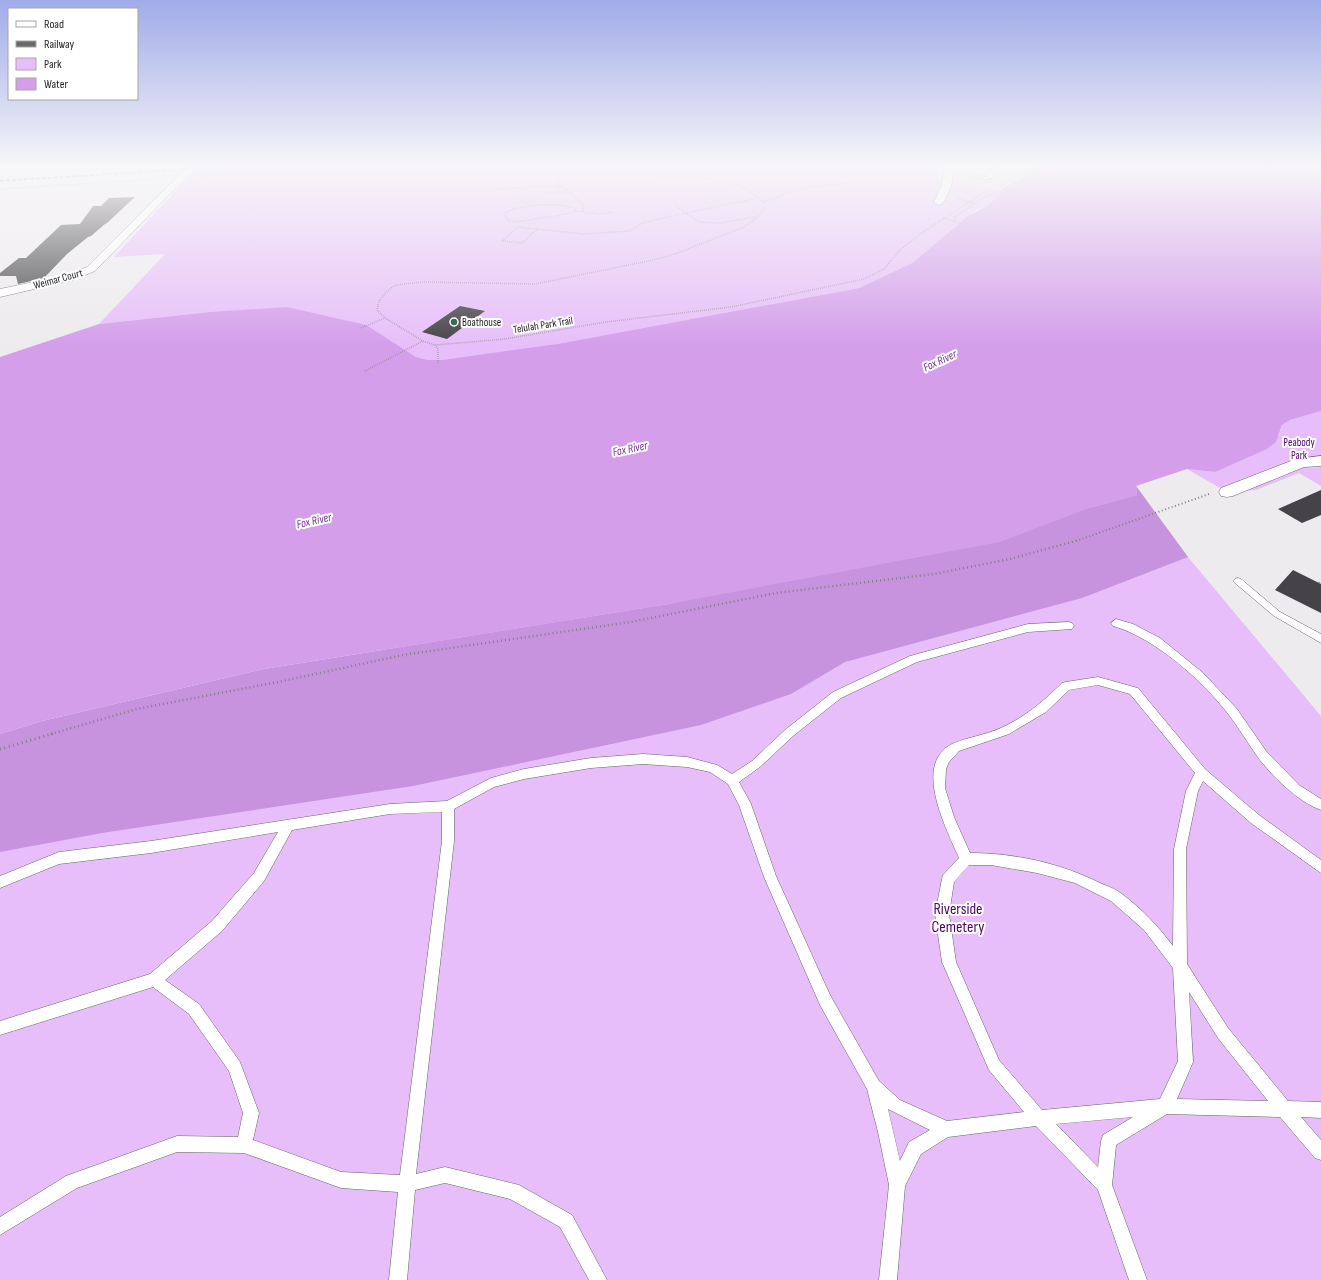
<svg xmlns="http://www.w3.org/2000/svg" width="1321" height="1280" font-family="'Sofia Sans Condensed',sans-serif">
<style>
.built{fill:#e3dce7}
.green{fill:#e7bef9}
.forest{fill:#c792de}
.water{fill:#d49eeb}
.building{fill:#454347}
.lines{fill:none;stroke-linecap:round;stroke-linejoin:round}
.service-casing{stroke:#676468;stroke-width:1}
.minor-casing{stroke:#676468;stroke-width:1}
.path-far3{stroke:#828083;stroke-width:1.5;stroke-dasharray:0.5 1.5;stroke-linecap:butt}
.path-far2{stroke:#828083;stroke-width:2;stroke-dasharray:1 2.5;stroke-linecap:butt}
.path-far1{stroke:#828083;stroke-width:2.5;stroke-dasharray:1 3;stroke-linecap:butt}
.path{stroke:#828083;stroke-width:3;stroke-dasharray:1 3.5;stroke-linecap:butt}
.service{fill:#fff;fill-rule:evenodd}
.minor{fill:#fff;fill-rule:evenodd}
.rail{stroke:#6a696b;stroke-width:1.5;stroke-dasharray:4 2;stroke-linecap:butt}
.poi-dot{fill:#336d56;stroke:#fff;stroke-width:1.5}
.labels{text-anchor:middle;dominant-baseline:central;stroke-width:4;stroke-linejoin:round;paint-order:stroke}
.far-street-label{font-size:11px;fill:#201f21;stroke:#fff}
.far-poi-label{font-size:11px;fill:#201f21;stroke:#fff;text-anchor:start}
.far-park-label{font-size:11px;fill:#4d0464;stroke:#fff}
.far-water-label{font-size:12px;font-style:italic;fill:#75348e;stroke:#fff}
.near-park-label{font-size:16px;fill:#4d0464;stroke:#fff}
</style>
<rect width="100%" height="100%" fill="#eeebef"/>
<path class="built" d="M954,166H1041L1001,190L955,182Z"/>
<path class="green" d="M199,166H938V179L1001,190L999,195L987,206L977,210L962,221L912,263L859,288L557,344L491,354L442,360H428L416,357L397,345L210,312L99,324L165,254L114,257Z
M1321,411V466L1312,468L1321,467V486L1299,473L1256,490L1227,492L1187,469L1215,472L1279,435L1282,425L1290,420Z
M1136,486L1188,557L1321,716V1280H0V734Z"/>
<path class="forest" d="M1136,486L1188,557L1082,598L845,662L791,694L701,725L413,786L102,833L0,852V734L42,721L264,669L669,604L1089,508L1137,495Z"/>
<path class="water" d="M1041,166H1321V411L1290,420L1282,425L1276,442L1267,449L1215,472L1187,469L1136,486L1137,495L1089,508L1000,542L669,604L264,669L42,721L0,734V357L99,324L210,312L287,307L366,325L416,357L428,360H442L557,344L859,288L912,263L968,216L987,206L999,195L1001,190Z"/>
<path class="building" d="M135,197L107,223L105,224L91,236L88,237L67,254L44,278L18,284L16,276H0V273L19,258H26L61,225L80,224L93,206H101L109,198Z
M460,306L485,311L447,339L422,332Z
M1321,490V515L1302,523L1278,509Z
M1293,570L1321,584V613L1275,590Z"/>
<g class="lines">
<defs>
<path id="service" d="M995,166H999L992,178L987,179L948,173L950,172L987,177Z
M1238,578L1241,579L1280,612L1321,634V643L1274,616L1235,583L1233,581L1235,579Z
M1116,619L1133,624L1160,638L1203,673L1237,709L1266,751L1299,785L1321,799V810C1298,802 1271,775 1257,756C1247,742 1239,728 1229,715C1202,680 1155,638 1113,626L1111,623Z
M1069,622L1072,623L1074,626L1072,629L1028,632L917,662L841,698L793,736L760,767L739,782L751,804L776,876L830,995L879,1081L900,1100L947,1121L1024,1112L989,1070L942,962L935,914L942,879L943,875L959,858C947,830 912,764 952,744C968,737 986,735 1001,728C1025,717 1044,701 1062,683L1066,682L1098,677L1134,687L1138,688L1205,769L1259,815L1321,860V873L1251,823L1203,781L1198,791L1186,849L1187,964L1228,1028L1288,1101L1321,1102V1118L1301,1117L1321,1140V1160L1315,1158L1280,1117L1167,1114L1116,1145L1112,1185L1147,1280H1129L1098,1190L1036,1126L948,1137L921,1154L905,1186L897,1280H879L889,1185L878,1132L867,1089L820,1005L764,877L739,805L728,784L710,772L687,767L643,764L591,768L524,779L494,787L454,809V841L416,1174L445,1167L519,1185L572,1215L607,1280H589L560,1227L510,1199L445,1183L415,1190L407,1280H389L398,1192L341,1188L244,1153L177,1152L77,1188L0,1235V1217L66,1176L177,1136L238,1137L243,1113L229,1071L189,1014L153,987L0,1035V1021L150,974L212,921L254,873L278,832L151,853L59,864L0,888V876L59,852L151,841L390,804L447,801L491,778L524,769L591,758L643,754L687,757L717,765L732,774L752,761L785,730L833,692L910,656L1028,624ZM1098,685L1130,694L1195,773L1186,791L1174,849L1173,946C1157,925 1143,910 1122,894C1116,889 1107,886 1100,883C1060,863 1014,853 970,853L954,817L945,788L946,769L949,762L959,751L1009,734L1046,712L1069,690ZM442,812V841L400,1175L341,1172L253,1140L259,1113L240,1062L199,1004L165,980L222,931L264,881L292,830L390,814ZM969,865H991L1037,873L1075,883L1111,901L1144,930L1173,968L1178,1061L1160,1099L1042,1110L999,1060L956,962L949,914L954,882ZM1189,992L1218,1038L1268,1101L1177,1099L1193,1062ZM888,1109L930,1130L909,1142L900,1161ZM1133,1117L1103,1135L1101,1141L1098,1167L1056,1124Z"/>
<path id="minor" d="M188,166H197L95,271L73,280L0,297V289L66,275L87,267Z
M944,166H953C954,180 950,192 942,204L939,205L934,202L942,185Z
M1321,456V466L1304,467L1233,496L1227,497L1221,496L1219,492L1221,488L1296,459Z"/>
</defs>
<use href="#service" class="service-casing"/>
<use href="#minor" class="minor-casing"/>
<path class="path-far3" d="M433,166L448,170L467,166
M547,166L559,177L558,192
M647,166L653,175L657,177C698,178 734,173 765,204V207L760,215L744,227L675,254L653,260L535,284L424,282L403,284L394,286L387,291L379,301L377,310L385,318L423,341L435,345L505,339L606,322L731,307L864,279L884,269L900,250L923,232L988,190
M201,177L332,171L366,166
M1000,186L1036,166
M0,189L160,179
M492,189L559,186L567,189L584,206L583,211
M545,193L568,192
M956,198L974,203
M763,202C776,198 788,192 801,189C828,183 861,187 882,166
M538,205H561L575,208V211L567,214L515,222L508,220L504,213L516,208Z
M676,206L699,222L721,223L758,216
M575,211L599,214L614,212
M943,218L956,222
M961,223L956,222L955,217L988,195L998,196
M518,227L537,229L522,243L502,241Z
M537,229L583,234L629,231L643,223L658,219L758,198
M361,328L385,318
M435,345L438,349V364
M365,371L423,341"/>
<path class="path-far2" d="M1076,541L1209,494"/>
<path class="path-far1" d="M1319,583L1321,581
M51,734L137,709L283,681L403,655L631,622L776,593L934,574L1010,559L1079,540"/>
<path class="path" d="M0,749L55,733"/>
<use href="#service" class="service"/>
<use href="#minor" class="minor"/>
<path class="rail" d="M0,181L235,166"/>
</g>
<linearGradient id="sky" x2="0" y2="1"><stop stop-color="#a0abe9"/><stop offset="0.48" stop-color="#f7f6f8"/><stop offset="1" stop-color="#f7f6f8" stop-opacity="0"/></linearGradient>
<rect width="1321" height="346" fill="url(#sky)"/>
<circle class="poi-dot" cx="454" cy="322" r="4"/>
<g class="labels">
<g class="far-street-label">
<text transform="translate(58 279) rotate(-15)">Weimar Court</text>
<text transform="translate(543 325) rotate(-9)">Telulah Park Trail</text>
</g>
<g class="far-poi-label">
<text x="462" y="322">Boathouse</text>
</g>
<g class="far-park-label">
<text x="1299" y="442">Peabody<tspan x="1299" dy="13">Park</tspan></text>
</g>
<g class="far-water-label">
<text transform="translate(940 361) rotate(-25)">Fox River</text>
<text transform="translate(630 449) rotate(-12)">Fox River</text>
<text transform="translate(314 521) rotate(-13)">Fox River</text>
</g>
<g class="near-park-label">
<text x="958" y="909">Riverside<tspan x="958" dy="18">Cemetery</tspan></text>
</g>
</g>
<rect x="8" y="8" width="130" height="92" fill="#ffffff" stroke="#a6a5a6"/>
<rect x="16" y="21" width="20" height="6" fill="#ffffff" stroke="#a6a5a6"/>
<text x="44" y="28" font-size="12" fill="#201f21">Road</text>
<rect x="16" y="41" width="20" height="6" fill="#6a696b" stroke="#a6a5a6"/>
<text x="44" y="48" font-size="12" fill="#201f21">Railway</text>
<rect x="16" y="58" width="20" height="12" fill="#e7bef9" stroke="#a6a5a6"/>
<text x="44" y="68" font-size="12" fill="#201f21">Park</text>
<rect x="16" y="78" width="20" height="12" fill="#d49eeb" stroke="#a6a5a6"/>
<text x="44" y="88" font-size="12" fill="#201f21">Water</text>
</svg>
